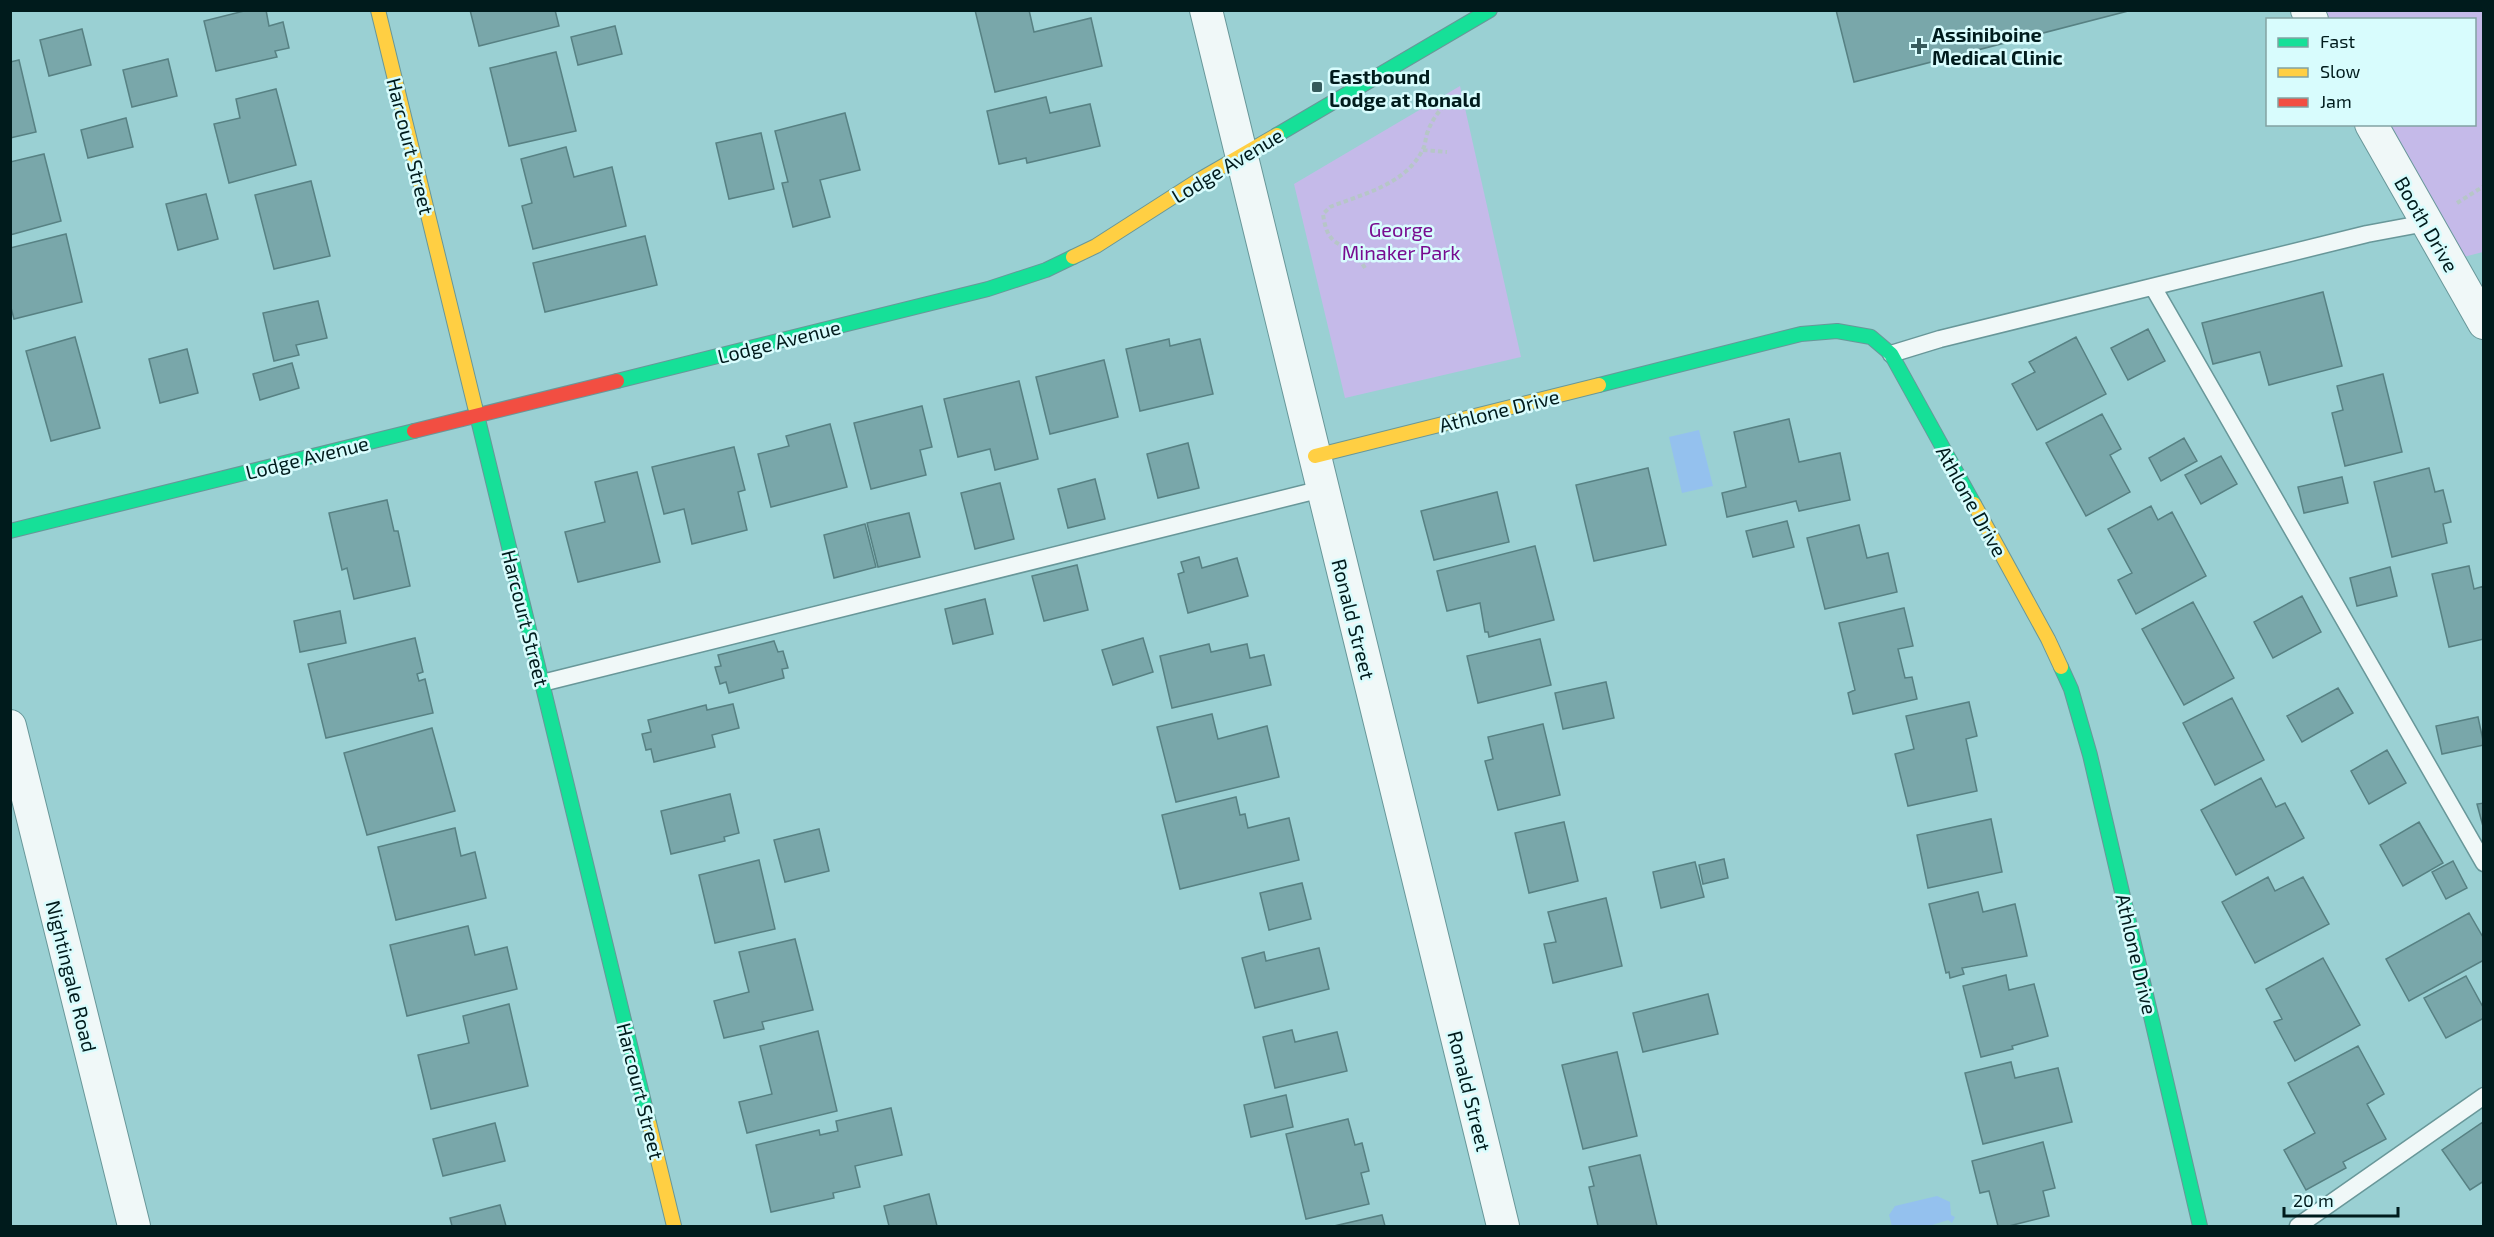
<svg xmlns="http://www.w3.org/2000/svg" width="2494" height="1237" font-family="'Exo 2',sans-serif">
<style>
.green{fill:#c5bae9}
.water{fill:#94c1ee}
.building{fill:#79a7aa;stroke:#578183;stroke-width:1.5}
.lines{fill:none;stroke-linecap:round;stroke-linejoin:round}
.lane-casing{stroke:#689799;stroke-width:19}
.street-casing{stroke:#689799;stroke-width:34}
.fast-casing{stroke:#689799;stroke-width:16}
.slow-casing{stroke:#689799;stroke-width:16}
.jam-casing{stroke:#689799;stroke-width:16}
.path{stroke:#b6c6c7;stroke-width:4;stroke-dasharray:4.5 3;stroke-linecap:butt}
.lane{stroke:#f0f8f8;stroke-width:16}
.street{stroke:#f0f8f8;stroke-width:32}
.fast{stroke:#16e098;stroke-width:14}
.slow{stroke:#ffcf43;stroke-width:14}
.jam{stroke:#f24e42;stroke-width:14}
.poi-dot{fill:#365a5c;stroke:#d8fcfd;stroke-width:2}
.labels{text-anchor:middle;dominant-baseline:central;stroke-width:5;stroke-linejoin:round;paint-order:stroke}
.poi-label{font-size:20px;font-weight:bold;fill:#001b1c;stroke:#d8fcfd;text-anchor:start}
.street-label{font-size:20px;fill:#001b1c;stroke:#d8fcfd}
.park-label{font-size:20px;fill:#780d90;stroke:#d8fcfd}
</style>
<rect width="100%" height="100%" fill="#9ad0d3"/>
<path class="green" d="M2307,11H2483V252L2448,261L2371,125L2474,124V20L2312,19Z
M1460,86L1521,357L1345,398L1294,184Z"/>
<path class="water" d="M1699,430L1713,486L1682,493L1669,437Z
M1937,1196L1950,1202L1951,1215L1955,1217L1952,1223L1948,1220L1929,1226H1892L1889,1215L1895,1206Z"/>
<path class="building" d="M248,10H266L269,26L283,22L289,48L275,51L277,57L216,71L204,21Z
M470,10H555L559,26L479,46Z
M975,10H1029L1034,32L1091,18L1102,66L995,92Z
M1836,10H2132L1854,82Z
M615,26L622,54L578,65L571,37Z
M82,29L91,65L49,76L40,40Z
M556,52L576,131L509,146L490,68Z
M168,59L177,96L132,107L123,70Z
M19,60L36,132L10,138V62Z
M276,89L296,165L229,183L214,124L240,118L236,99Z
M1046,97L1050,113L1090,104L1100,146L1027,163L1026,158L999,164L987,111Z
M845,113L860,170L820,180L830,217L793,227L782,183L788,182L775,131Z
M126,118L133,147L88,158L81,130Z
M761,133L774,189L729,199L716,143Z
M566,147L574,177L612,167L626,226L533,249L522,206L532,203L521,159Z
M44,154L61,221L10,235V162Z
M311,181L330,256L274,269L255,195Z
M206,194L218,239L178,250L166,204Z
M66,234L82,302L14,319L10,304V248Z
M645,236L657,285L545,312L533,263Z
M2323,292L2342,366L2269,385L2260,352L2213,364L2202,323Z
M318,301L327,338L296,345L299,355L274,361L263,313Z
M2148,329L2165,361L2128,380L2111,348Z
M75,337L100,428L51,441L26,351Z
M2076,337L2106,394L2037,430L2012,384L2035,372L2029,362Z
M1169,339L1170,346L1200,339L1213,394L1140,411L1126,349Z
M187,349L198,393L160,403L149,359Z
M1104,360L1118,417L1050,434L1036,377Z
M292,363L299,388L260,400L253,374Z
M2383,374L2402,452L2345,466L2332,413L2343,410L2337,386Z
M1019,381L1038,459L995,470L990,449L958,457L944,399Z
M922,406L932,447L920,450L926,475L871,489L854,423Z
M2102,414L2121,449L2110,455L2130,492L2086,516L2046,443Z
M1789,419L1799,462L1840,453L1850,500L1799,511L1796,501L1727,517L1722,493L1746,487L1734,432Z
M830,424L847,487L771,507L758,454L789,446L786,436Z
M2184,438L2197,461L2161,481L2149,458Z
M1188,443L1199,488L1158,498L1147,454Z
M734,447L745,490L738,492L747,530L692,544L684,509L664,514L652,467Z
M2221,456L2237,484L2201,504L2185,475Z
M1648,468L1666,545L1594,561L1576,485Z
M2429,468L2435,492L2443,490L2451,522L2443,524L2447,543L2392,557L2374,482Z
M637,472L660,562L578,582L565,532L605,522L595,482Z
M2342,477L2348,503L2304,513L2298,487Z
M1095,479L1105,519L1068,528L1058,489Z
M1000,483L1014,539L975,549L961,493Z
M1497,492L1509,542L1434,560L1421,511Z
M387,500L394,531H398L410,586L354,599L347,568L342,570L329,513Z
M2151,506L2158,520L2172,512L2206,576L2136,614L2118,580L2132,573L2108,529Z
M909,513L920,557L878,567L867,523Z
M1787,521L1794,547L1753,557L1746,531Z
M865,524L876,567L834,578L824,535Z
M1859,525L1867,558L1888,553L1897,592L1825,609L1807,538Z
M1535,546L1554,620L1489,637L1488,632H1485L1480,603L1447,611L1437,571Z
M1199,557L1202,568L1237,558L1248,596L1188,613L1178,574L1184,572L1181,562Z
M1077,565L1088,610L1044,621L1032,576Z
M2469,566L2474,589L2484,586V639L2449,647L2432,574Z
M2390,567L2397,596L2357,606L2350,578Z
M2302,596L2321,632L2273,658L2254,622Z
M985,599L993,634L953,644L945,609Z
M2193,602L2234,678L2184,705L2142,629Z
M1904,608L1913,646L1898,649L1905,678L1912,677L1917,699L1853,714L1848,693L1855,690L1839,623Z
M340,611L346,643L300,652L294,621Z
M415,638L423,672L417,674L419,681L425,679L433,713L326,738L308,664Z
M1143,638L1153,672L1113,685L1102,650Z
M1540,639L1551,685L1478,703L1467,656Z
M774,641L778,652L783,651L788,668L782,669L784,678L729,693L726,682L720,684L715,667L721,666L718,655Z
M1209,644L1211,652L1247,644L1250,658L1264,655L1271,685L1172,708L1160,656Z
M1606,682L1614,718L1563,729L1555,693Z
M2338,688L2353,713L2302,742L2287,716Z
M2232,698L2264,760L2215,785L2183,723Z
M1969,702L1977,736L1966,739L1977,791L1908,806L1895,754L1914,749L1906,716Z
M733,704L739,728L712,735L715,747L654,762L651,749L646,750L642,734L651,732L648,720L706,705L707,710Z
M1212,714L1218,739L1267,726L1279,777L1176,802L1157,727Z
M2478,717L2484,745L2442,754L2436,726Z
M1543,724L1560,795L1498,810L1485,761L1493,759L1488,737Z
M432,728L455,811L367,835L344,753Z
M2387,750L2406,783L2369,804L2351,771Z
M2261,778L2276,807L2285,803L2304,838L2236,875L2201,810Z
M730,794L739,833L724,837L725,841L671,854L661,811Z
M1236,797L1240,815L1245,814L1248,828L1289,818L1299,860L1180,889L1162,815Z
M2484,803V830L2477,804Z
M1991,819L2002,872L1928,888L1917,835Z
M1564,822L1578,881L1529,893L1515,833Z
M2419,822L2443,863L2403,886L2380,845Z
M455,828L461,856L475,852L486,898L396,920L378,847Z
M819,829L829,871L785,882L774,840Z
M1724,859L1728,878L1703,884L1699,865Z
M759,860L775,929L715,943L699,875Z
M2453,861L2467,888L2446,899L2432,872Z
M1695,862L1704,897L1661,908L1653,872Z
M2268,877L2275,891L2303,877L2329,924L2255,963L2222,902Z
M1302,883L1311,919L1269,930L1260,893Z
M1978,892L1983,912L2015,904L2027,956L1962,968L1964,974L1950,978L1949,972L1946,973L1929,904Z
M1606,898L1622,966L1553,983L1544,944L1556,942L1548,912Z
M2469,913L2484,939V960L2409,1001L2386,959Z
M468,926L475,955L507,947L517,989L407,1016L390,945Z
M795,939L813,1010L762,1022L764,1029L724,1038L714,1001L749,992L739,952Z
M1319,948L1329,989L1255,1008L1242,958L1264,952L1266,961Z
M2323,958L2360,1025L2295,1061L2274,1022L2282,1019L2266,989Z
M2006,975L2009,990L2034,984L2048,1036L2012,1046L2013,1049L1981,1057L1963,986Z
M2466,976L2484,1009V1018L2446,1038L2424,998Z
M1708,994L1718,1034L1643,1052L1633,1013Z
M509,1004L528,1086L431,1109L418,1055L469,1043L463,1016Z
M1292,1030L1295,1042L1337,1032L1347,1071L1275,1088L1263,1037Z
M818,1031L837,1111L747,1133L739,1102L772,1094L760,1046Z
M2358,1046L2384,1094L2367,1104L2386,1139L2343,1162L2346,1168L2306,1190L2284,1150L2315,1133L2288,1083Z
M1617,1052L1637,1136L1583,1149L1562,1065Z
M2011,1062L2015,1078L2058,1068L2072,1122L1983,1144L1965,1073Z
M1286,1095L1293,1127L1251,1137L1244,1105Z
M891,1108L902,1155L855,1166L860,1187L833,1193L834,1198L771,1212L756,1145L819,1130L820,1135L838,1131L836,1121Z
M1348,1119L1355,1145L1362,1143L1369,1171L1361,1173L1369,1204L1306,1219L1286,1134Z
M2483,1122L2484,1181L2470,1190L2442,1150Z
M495,1123L505,1161L443,1176L433,1139Z
M2043,1142L2055,1188L2043,1191L2049,1216L2009,1226H1998L1989,1191L1980,1193L1972,1161Z
M1640,1155L1657,1226H1598L1589,1187L1594,1186L1589,1167Z
M929,1194L937,1226H889L884,1206Z
M500,1205L506,1226H452L450,1218Z
M1382,1215L1385,1226H1334Z"/>
<g class="lines">
<defs>
<path id="lane" d="M2153,287L2484,863
M1891,354L1940,339L2367,234L2426,223
M542,683L1322,489
M2298,1226L2484,1096"/>
<path id="street" d="M1206,10L1503,1226
M2307,10L2312,20
M2371,124L2484,323
M10,726L134,1226"/>
<path id="fast" d="M1277,135L1490,10
M617,381L988,289L1046,270L1073,257
M1599,385L1801,334L1837,331L1871,337L1891,354L1974,504
M475,407L649,1123
M10,531L414,431
M2061,667L2071,689L2090,755L2200,1226"/>
<path id="slow" d="M378,10L475,407
M1073,257L1096,246L1199,180L1277,135
M1315,456L1599,385
M1974,504L2048,639L2061,667
M649,1123L674,1226"/>
<path id="jam" d="M414,431L617,381"/>
</defs>
<use href="#lane" class="lane-casing"/>
<use href="#street" class="street-casing"/>
<use href="#fast" class="fast-casing"/>
<use href="#slow" class="slow-casing"/>
<use href="#jam" class="jam-casing"/>
<path class="path" d="M1423,150L1447,152
M2457,203L2484,186
M1365,268L1353,249C1331,244 1326,235 1323,214L1330,207C1362,194 1406,185 1423,149C1426,144 1425,137 1428,131C1432,120 1438,112 1446,104L1443,96"/>
<use href="#lane" class="lane"/>
<use href="#street" class="street"/>
<use href="#fast" class="fast"/>
<use href="#slow" class="slow"/>
<use href="#jam" class="jam"/>
</g>
<g class="poi-dot">
<path d="M1916 37h6v6h6v6h-6v6h-6v-6h-6v-6h6z"/>
<rect x="1311" y="81" width="12" height="12" rx="3"/>
</g>
<g class="labels">
<g class="poi-label">
<text x="1932" y="34">Assiniboine<tspan x="1932" dy="23">Medical Clinic</tspan></text>
<text x="1329" y="76">Eastbound<tspan x="1329" dy="23">Lodge at Ronald</tspan></text>
</g>
<g class="street-label">
<text transform="translate(411 146) rotate(76)">Harcourt Street</text>
<text transform="translate(1227 165) rotate(-31)">Lodge Avenue</text>
<text transform="translate(2427 224) rotate(60)">Booth Drive</text>
<text transform="translate(779 341) rotate(-14)">Lodge Avenue</text>
<text transform="translate(1499 410) rotate(-14)">Athlone Drive</text>
<text transform="translate(307 457) rotate(-14)">Lodge Avenue</text>
<text transform="translate(1972 501) rotate(61)">Athlone Drive</text>
<text transform="translate(526 618) rotate(76)">Harcourt Street</text>
<text transform="translate(1354 619) rotate(76)">Ronald Street</text>
<text transform="translate(2137 954) rotate(77)">Athlone Drive</text>
<text transform="translate(72 976) rotate(76)">Nightingale Road</text>
<text transform="translate(641 1091) rotate(76)">Harcourt Street</text>
<text transform="translate(1470 1091) rotate(76)">Ronald Street</text>
</g>
<g class="park-label">
<text x="1401" y="229">George<tspan x="1401" dy="23">Minaker Park</tspan></text>
</g>
</g>
<rect width="2494" height="1237" fill="none" stroke="#001b1c" stroke-width="24"/>
<rect x="2266" y="18" width="210" height="108" fill="#d8fcfd" stroke="#82a2a3" stroke-width="1.5"/>
<rect x="2278" y="38" width="30" height="9" fill="#16e098" stroke="#82a2a3" stroke-width="1.5"/>
<text x="2320" y="48" font-size="18" fill="#001b1c">Fast</text>
<rect x="2278" y="68" width="30" height="9" fill="#ffcf43" stroke="#82a2a3" stroke-width="1.5"/>
<text x="2320" y="78" font-size="18" fill="#001b1c">Slow</text>
<rect x="2278" y="98" width="30" height="9" fill="#f24e42" stroke="#82a2a3" stroke-width="1.5"/>
<text x="2320" y="108" font-size="18" fill="#001b1c">Jam</text>
<path d="M2284 1207v9h114v-9" fill="none" stroke="#001b1c" stroke-width="3"/>
<text x="2293" y="1207" font-size="18" fill="#001b1c" stroke="#d8fcfd" stroke-width="4.5" paint-order="stroke">20 m</text>
</svg>
